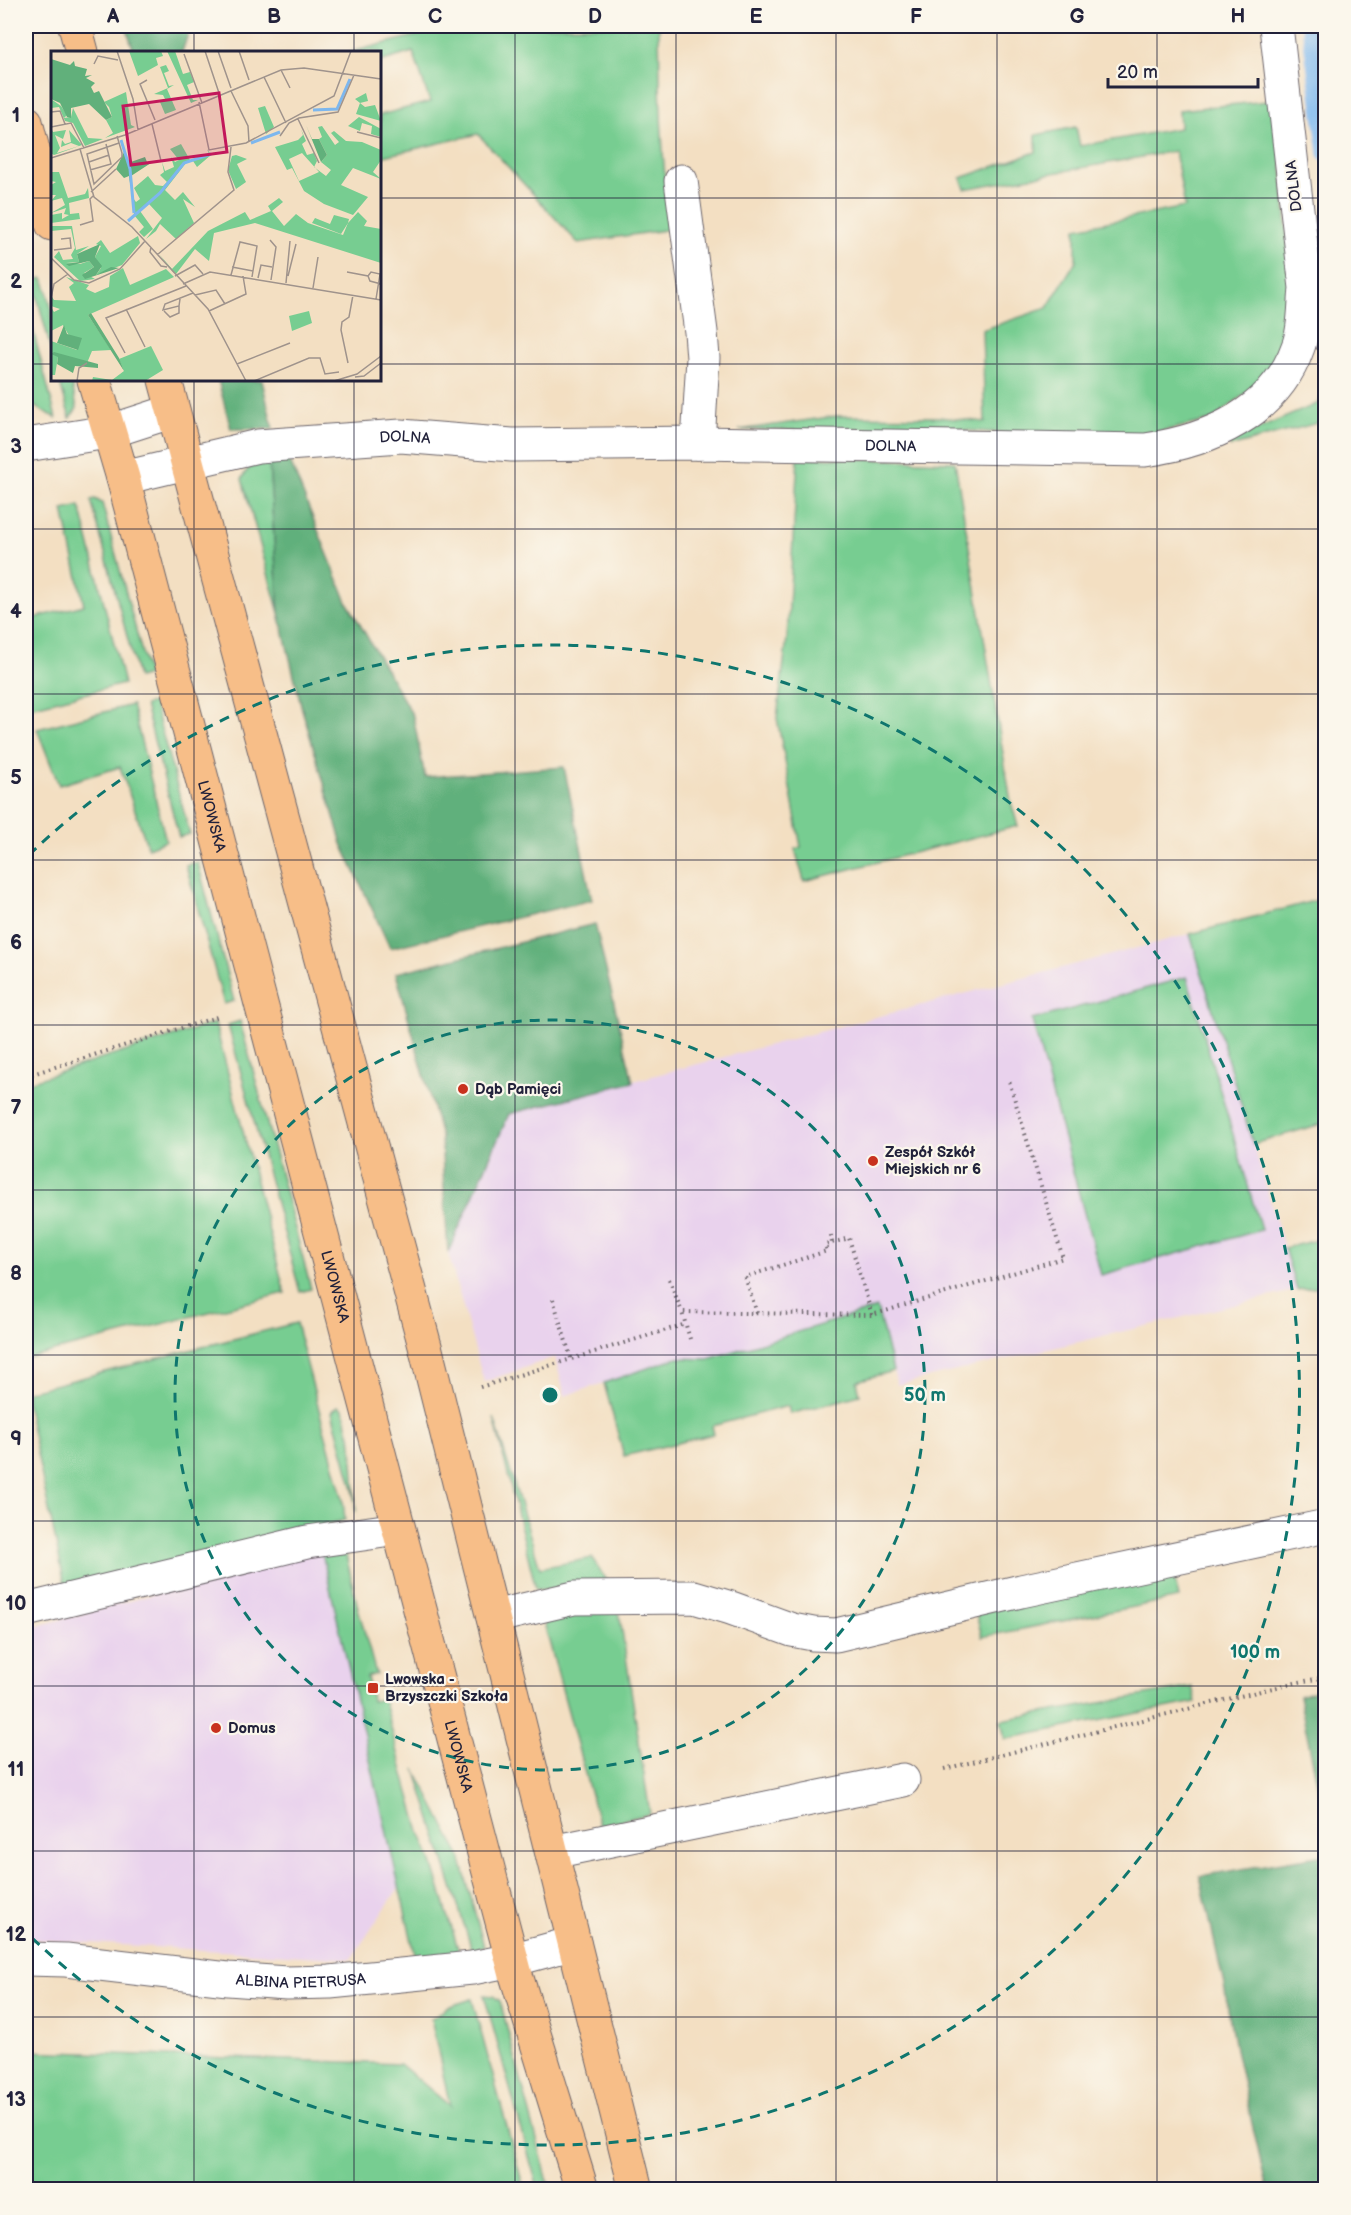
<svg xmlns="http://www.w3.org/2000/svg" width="1351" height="2215" font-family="'Balsamiq Sans',sans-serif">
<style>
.built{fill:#e9d2ed}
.green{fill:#77cd91;stroke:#4c7866;stroke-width:1.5}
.forest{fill:#61b07b;stroke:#42695b;stroke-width:1.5}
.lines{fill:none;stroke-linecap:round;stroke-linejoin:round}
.stream{stroke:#7db7ee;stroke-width:15}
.minor-casing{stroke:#6b646a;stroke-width:35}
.major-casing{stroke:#6b646a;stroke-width:35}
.path{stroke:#6b646a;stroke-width:4;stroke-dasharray:1.5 4.5;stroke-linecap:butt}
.minor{stroke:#fff;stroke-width:33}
.major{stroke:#f7be88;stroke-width:33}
.grid{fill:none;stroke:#22223b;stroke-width:1.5;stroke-opacity:0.55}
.ring{fill:none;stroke:#0f766e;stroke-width:3;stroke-dasharray:10 8}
.poi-dot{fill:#c8321e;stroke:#fbf7ec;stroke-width:2}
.labels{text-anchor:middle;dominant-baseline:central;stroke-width:4.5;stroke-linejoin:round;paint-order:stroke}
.street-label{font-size:15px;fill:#22223b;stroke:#fbf7ec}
.poi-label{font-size:15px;font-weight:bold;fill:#22223b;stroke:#fbf7ec;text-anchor:start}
.inset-river{fill:none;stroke:#7db7ee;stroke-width:3}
.inset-road{fill:none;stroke:#9f938c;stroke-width:1.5}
.view{fill:#c2185b;fill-opacity:0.15;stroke:#c2185b;stroke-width:3}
.inset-edge{fill:none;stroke:#22223b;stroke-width:3}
.centre{fill:#0f766e;stroke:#fbf7ec;stroke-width:3}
.ring-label{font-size:18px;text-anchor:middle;font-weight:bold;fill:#0f766e;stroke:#fbf7ec;stroke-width:4.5;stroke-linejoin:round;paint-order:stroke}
.neatline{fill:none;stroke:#22223b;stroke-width:2}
.grid-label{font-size:20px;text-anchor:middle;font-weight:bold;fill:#22223b}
</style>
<rect width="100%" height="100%" fill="#fbf7ec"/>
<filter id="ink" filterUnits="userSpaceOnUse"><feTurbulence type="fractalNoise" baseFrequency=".0167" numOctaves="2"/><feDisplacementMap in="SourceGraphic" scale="12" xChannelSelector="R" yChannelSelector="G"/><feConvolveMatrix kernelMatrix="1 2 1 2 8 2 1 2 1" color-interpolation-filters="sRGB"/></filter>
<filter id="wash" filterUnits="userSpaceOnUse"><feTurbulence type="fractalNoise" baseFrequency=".008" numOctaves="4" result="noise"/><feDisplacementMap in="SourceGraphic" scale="24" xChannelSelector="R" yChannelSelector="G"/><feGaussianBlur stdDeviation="1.35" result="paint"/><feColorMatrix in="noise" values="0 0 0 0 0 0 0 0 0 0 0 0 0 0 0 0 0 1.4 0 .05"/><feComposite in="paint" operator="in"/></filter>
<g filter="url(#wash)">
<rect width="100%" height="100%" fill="#f3dfc2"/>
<path class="built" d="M1190,934L1297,1290L897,1385L877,1309L708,1359L677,1358L565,1396L555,1357L484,1382L448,1253L509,1114Z
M321,1549L400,1886L351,1959L26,1939V1629Z"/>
<path class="green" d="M454,26H659C660,94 661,161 671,229L578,243L478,134L380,157V115L430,102L413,52L380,62V52H351Z
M1277,100L1294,325L1275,370L1212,420L1144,435L1017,434L948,429L739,430L837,416L938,417L985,422L982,330L1047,308L1076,261V228L1185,207L1175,151L965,189L961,178L1036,152V135L1076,127L1080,146L1180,128L1179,110Z
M42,278L44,280L52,310V354L33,281Z
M26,304L56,418L26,402Z
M59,380H71L77,408L70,418Z
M1325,386V421L1230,447V441L1319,403Z
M798,457L955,462L1011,802L1018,826L804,881L795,849L801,847L777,718L787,638Z
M269,461L279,613L242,479C248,465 255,463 269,461Z
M95,499L102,503L148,675L138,678L91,500Z
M80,506L124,684L26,708V620L84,605L63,510Z
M154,703L190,834L179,837L145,705Z
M132,705L166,841L148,848L120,767L59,785L37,729Z
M193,863H198L234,1001L224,1004L186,865Z
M1325,898V1123L1253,1144L1190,934Z
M1187,977L1261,1230L1101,1275L1032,1020Z
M240,1021L311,1289L300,1292L228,1025Z
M215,1023L285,1293L26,1358V1083Z
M1325,1238V1286L1297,1290L1284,1248Z
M877,1308L893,1371L857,1381L860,1395L790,1414L788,1406L712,1426L714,1434L624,1456L604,1383L677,1358L708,1359Z
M296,1323L343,1500L345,1520L66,1590L26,1402V1392Z
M338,1406L343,1409L352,1443L356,1512L353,1489L332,1412Z
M494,1418L540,1568L592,1558L609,1584L557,1590L536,1589Z
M334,1548L346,1555L357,1604L376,1674L367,1677L372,1701L383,1699L420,1832L432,1862L459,1952L416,1959L321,1549Z
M1172,1567L1179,1598L982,1637L976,1613Z
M618,1604L650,1814L599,1825L543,1619Z
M1192,1687L1196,1702L1005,1739L1001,1720Z
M415,1769L460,1856L484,1947L472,1950Z
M484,1995L493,1996L500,2001L550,2189H538Z
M472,1999L524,2189H26V2051L400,2064L450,2106L431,2019L447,2007Z"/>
<path class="forest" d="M126,26H187L190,28L182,52H134Z
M218,380H262L273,429H231Z
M289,459L347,602L413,716L425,777L564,767L592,900L390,948L342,844L302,709L279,613L269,461Z
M595,924L633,1082L509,1114L448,1253L441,1137L396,973Z
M1325,1688H1326L1325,1822L1299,1696Z
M1325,1855V2189H1267L1235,2049L1224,1985L1200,1876Z"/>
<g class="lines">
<path class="stream" d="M1309,26L1326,154"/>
</g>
</g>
<g filter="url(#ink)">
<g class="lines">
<defs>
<g id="minor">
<path d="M681,181L701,332L703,358L698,443"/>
<path d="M26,445L108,432L173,411"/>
<path id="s1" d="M123,478L258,446L401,436L512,445L698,443L1145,450C1209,441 1275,413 1298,347C1305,329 1304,307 1306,288L1276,26"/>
<path d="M26,1610L307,1542L398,1529"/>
<path d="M493,1617L574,1598L694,1597L731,1608L792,1630L813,1634L836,1635L1021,1591L1326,1526"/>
<path d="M552,1852L903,1780"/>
<path id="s2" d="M26,1959L66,1960L228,1979L287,1983L330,1982L472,1968L512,1960L574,1943"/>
</g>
<g id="major">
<path d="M75,26L82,52"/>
<path d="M26,122L52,224"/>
<path id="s3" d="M94,380L123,478L516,1975L582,2190"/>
<path d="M165,380L425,1346L636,2190"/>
</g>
</defs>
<use href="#minor" class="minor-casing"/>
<use href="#major" class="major-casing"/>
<path class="path" d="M26,1076L220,1016
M831,1235L832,1243
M669,1279L682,1312
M553,1299L571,1358
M757,1313L745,1277L827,1251L825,1245L849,1238L872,1315
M690,1339L682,1312L872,1315L1063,1258L1009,1081
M480,1387L686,1324
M944,1769L1289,1684L1326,1677"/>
<use href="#minor" class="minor"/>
<use href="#major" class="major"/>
</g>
</g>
<path class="grid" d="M194,26V52M354,26V52M515,26V2190M676,26V2190M836,26V2190M997,26V2190M1157,26V2190M26,198H52M380,198H1326M26,364H52M380,364H1326M194,380V2190M354,380V2190M26,529H1326M26,694H1326M26,860H1326M26,1025H1326M26,1190H1326M26,1355H1326M26,1521H1326M26,1686H1326M26,1851H1326M26,2017H1326"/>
<g class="ring">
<circle cx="550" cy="1395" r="375"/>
<path d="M29 855A750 750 0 1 1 29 1935"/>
</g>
<g class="poi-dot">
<circle cx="463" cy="1089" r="6"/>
<circle cx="873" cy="1161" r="6"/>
<rect x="367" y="1682" width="12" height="12" rx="3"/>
<circle cx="216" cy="1728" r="6"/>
</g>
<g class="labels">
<g class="street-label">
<text transform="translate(1294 186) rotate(-97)">DOLNA</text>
<text stroke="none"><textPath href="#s1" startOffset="286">DOLNA</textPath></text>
<text stroke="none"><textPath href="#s1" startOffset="772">DOLNA</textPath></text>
<text stroke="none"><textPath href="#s3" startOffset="452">LWOWSKA</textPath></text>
<text stroke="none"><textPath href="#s3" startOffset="938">LWOWSKA</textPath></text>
<text stroke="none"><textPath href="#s3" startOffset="1424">LWOWSKA</textPath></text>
<text stroke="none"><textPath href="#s2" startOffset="276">ALBINA PIETRUSA</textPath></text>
</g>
<g class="poi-label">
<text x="475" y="1089">Dąb Pamięci</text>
<text x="885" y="1152">Zespół Szkół<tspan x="885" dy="17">Miejskich nr 6</tspan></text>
<text x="385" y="1679">Lwowska -<tspan x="385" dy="17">Brzyszczki Szkoła</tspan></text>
<text x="228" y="1728">Domus</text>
</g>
</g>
<g transform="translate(51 51)">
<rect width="330" height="330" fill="#f3dfc2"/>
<path d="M78,0H110L112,5L105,7L107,14L87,25ZM116,0H124L132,23L139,21L143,31L136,34L142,49H147L140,52ZM115,14L118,20L113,22L118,35L123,34L116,38L125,59L114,63L109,51L114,48L112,44L103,43L117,37L109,16ZM75,41L80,74L84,76L54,87L62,82L55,69L61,66L58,56L53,51ZM315,42L317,50L309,52L314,56L324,54L330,70L305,63L309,52L304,48ZM0,48L10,55L16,64L13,67L20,66L22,57L37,87L52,88L34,95L22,72L14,70L8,56L0,57ZM214,55L223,76L215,83L207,57ZM308,66L330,78V86L320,83L321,75L311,72L309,80L297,75ZM271,75L284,94L288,91L280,82L283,80L295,90L311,91L330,99V109L322,121L330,128L302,117L290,134L317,146L302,164L273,153L253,140L241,117L236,119L224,96L247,89L252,84L250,78L255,90L251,93L256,104L263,102L266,110L263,116L275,125L280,119L270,111L276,104L268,88L271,86L267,76ZM251,102L268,121L248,130L238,108ZM0,77L2,81L15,79L12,88L4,84L9,97L6,102L28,95L20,92L10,96L11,89L14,93L20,91L18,79L31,94L3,104L1,103ZM130,93L139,109L158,103L156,98L160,104L146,116L142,110L135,112L114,139L124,149L132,141L144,156L132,148L143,172L125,188L109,173L105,180L95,188L111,167L98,153L89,160L102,178L93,186L88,181L93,176L83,164L82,147L85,151L89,148L83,137L97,125L104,134L112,135L116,131L109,124L113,121L111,111L114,120L123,116L120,106L124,111L128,109L119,98ZM185,104L196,108L186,113L195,131L185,138L177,119L181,105ZM0,121H8L17,147L34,143L37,137L38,147L18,152L19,163L28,162L29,168L0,172V164L11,162V168L18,164L13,163L15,157L0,162L14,154L11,147L0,150L5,144H0V134L5,131L0,130ZM228,147L232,151L221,160L233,175L245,163L257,172L292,184L297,172L290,183L261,172L264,167L279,173L283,164L298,168L297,172L307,161L316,170L313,175L330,178V212L204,172L163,182L158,210L144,198L125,223L122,221L108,203L121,218L157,180L194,161L199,169L220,160L217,155ZM0,175H21L25,199L38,195L26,203L28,211L15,212L29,213L38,210L43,216L33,222L44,228L29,230L3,206L8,200L12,209L22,208L20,204L24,197L20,178L0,180ZM87,185L89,192L71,214L45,224L50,217L44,206L50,195L45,193L50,189L59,202ZM72,217L79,234L115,218L123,226L37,264L60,299L41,300L36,312L7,306L4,324H0V290L26,299L12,274L0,280V256L3,261L9,258L0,255L1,246L3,249L25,250L18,236L23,232L15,226L38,234L35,238L44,242L58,236L59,225ZM258,260L261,272L241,280L238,265ZM100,295L112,319L94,330H41L42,326L61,329L73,320L68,308Z" fill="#77cd91" fill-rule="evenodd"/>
<path d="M0,8L19,14L23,10L24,15L36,18L34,25L41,24L35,27L44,32L40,36L43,42L48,40L61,66L55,69L38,53L20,57V67L16,66L9,52L0,48ZM255,74L261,88H268L276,104L270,111ZM73,101L77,112L94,106L96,111L103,110L80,125L79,132L78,125L73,127L65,118ZM49,193L44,206L51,215L45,224L60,216L68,217L34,228L31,224L43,216L38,210L18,215L15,213L28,211L26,203ZM40,262L68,307L73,320L37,264ZM13,274L16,283L31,287L27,299L6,292ZM3,301L47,313V317L24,315L22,322L6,313L7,306L0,303Z" fill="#61b07b"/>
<path class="inset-river" d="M262,59L286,58L299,28M70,89L79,118L83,162M200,92L229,81M77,170L109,142L133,112L160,103"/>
<path class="inset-road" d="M66,0L82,48L87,79M154,0L168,42M167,0L180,37M188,0L198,29M133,3L151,52M43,13L47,5L67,9M230,19L239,37M213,26L235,72M96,29L89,33L104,69M180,40L197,75L198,91M148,51L158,99L195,92L283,45L300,0M0,61L9,60L14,73M247,68L268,112M101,73L110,110M0,76L20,72L33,97M306,81L330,87M66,85L71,102V106L43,133L36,103L68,92M229,85L238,72L248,67L287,61L303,24M29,98L43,146L81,176L157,258L195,330M0,107L74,84L230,19L253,17L330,28M38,111L58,104M39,119L60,113L55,93M40,141L65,118M29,174L42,170L39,148L42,145M219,189L225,196L220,229M100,196L99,201L110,215L116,216M3,199L20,197L19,187L10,188M106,204L183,139L177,121L180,96M0,207L23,229L38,232L69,218L94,190M181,216L202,220M296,221L317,225L319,230L330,233M180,224L189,191L206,195L201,226M124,225L144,214L152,223M237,225L245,193M317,225L320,221L329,223L325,248M207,227L210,214L221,216M235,232L239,190M132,233L159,221L330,249M262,237L267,206M144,244L165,239L174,253M0,247L3,233L17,223M129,248L128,255L112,259L114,253L142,242M75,258L94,296M113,260L119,266L128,262V255M158,260L195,243L192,225M74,302L55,267L135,235M297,312L290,279L291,271L298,266L302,244M186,313L239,292M304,326L313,325L330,312M26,330L28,317L36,312M203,330L258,307H269L274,323L288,321M283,330L306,323L330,305"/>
<path class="view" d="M168,42L176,101L80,114L72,55Z"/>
<rect width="330" height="330" class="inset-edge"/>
</g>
<circle cx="550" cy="1395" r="9" class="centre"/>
<g class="ring-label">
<text x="925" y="1401">50 m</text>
<text x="1255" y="1658">100 m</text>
</g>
<rect width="1351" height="2215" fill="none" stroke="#fbf7ec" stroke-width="66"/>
<path d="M1108 78v9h150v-9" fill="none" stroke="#22223b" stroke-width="3"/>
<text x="1117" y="78" font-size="18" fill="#22223b" stroke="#fbf7ec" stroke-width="4.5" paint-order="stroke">20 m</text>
<rect x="33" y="33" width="1285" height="2149" class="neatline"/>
<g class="grid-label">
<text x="113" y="23">A</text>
<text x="274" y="23">B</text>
<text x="435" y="23">C</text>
<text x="595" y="23">D</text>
<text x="756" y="23">E</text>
<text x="916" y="23">F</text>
<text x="1077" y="23">G</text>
<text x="1238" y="23">H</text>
<text x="16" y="122">1</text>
<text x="16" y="288">2</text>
<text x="16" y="453">3</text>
<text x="16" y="618">4</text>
<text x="16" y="784">5</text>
<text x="16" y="949">6</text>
<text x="16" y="1114">7</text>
<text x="16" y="1280">8</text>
<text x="16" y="1445">9</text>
<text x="16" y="1610">10</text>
<text x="16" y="1776">11</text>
<text x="16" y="1941">12</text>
<text x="16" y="2106">13</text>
</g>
</svg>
